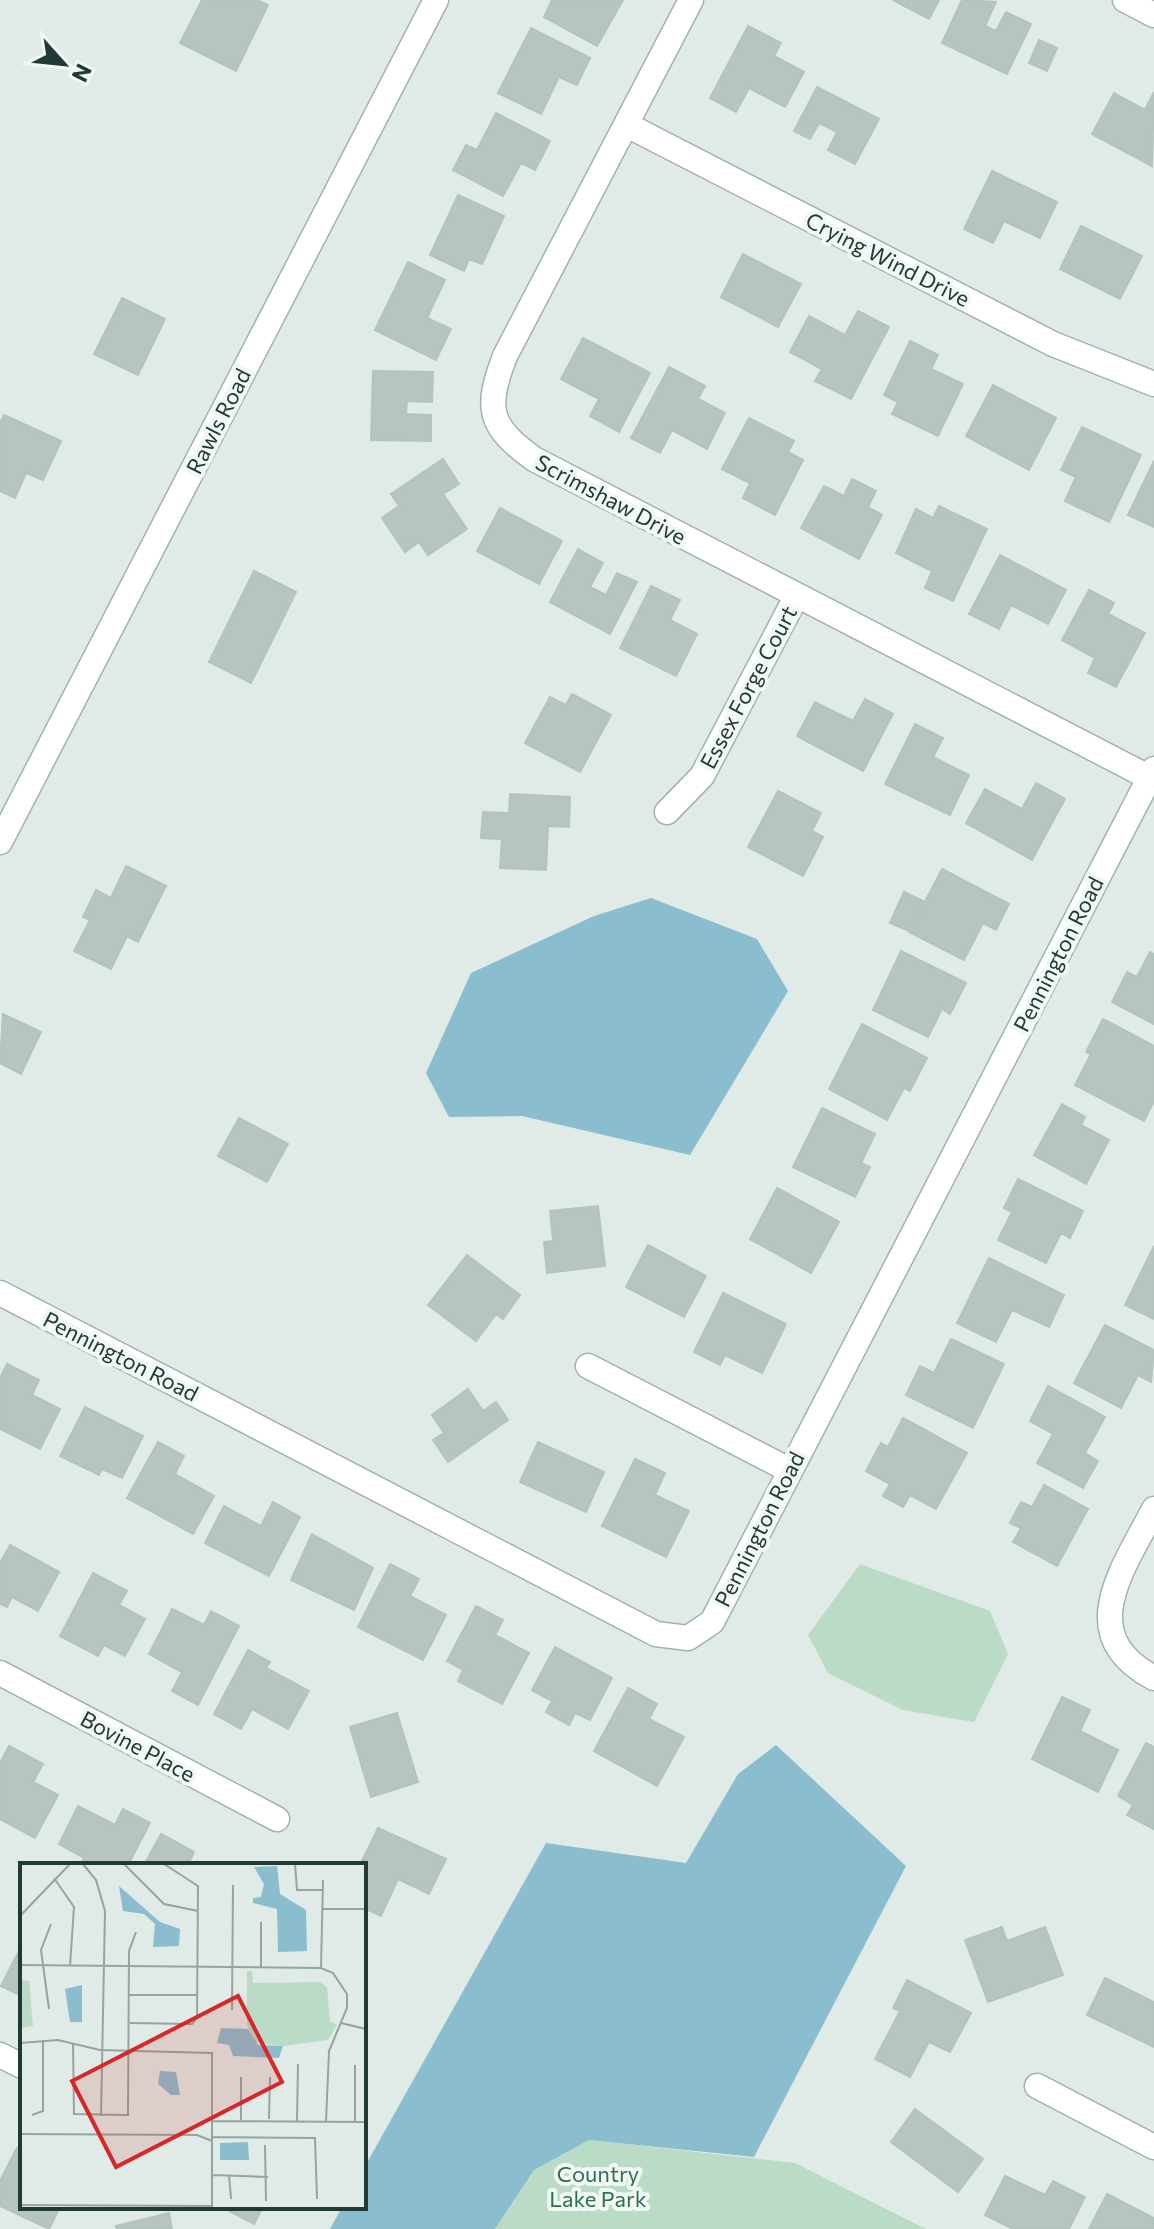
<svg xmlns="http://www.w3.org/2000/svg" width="1154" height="2229" font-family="Commissioner,sans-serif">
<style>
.green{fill:#badbc6}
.water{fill:#8abdce}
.building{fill:#b6c5c0;stroke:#b3c4be;stroke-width:2}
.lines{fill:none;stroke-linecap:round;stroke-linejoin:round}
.street-casing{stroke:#a3b2ae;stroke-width:27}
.street{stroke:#fff;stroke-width:24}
.labels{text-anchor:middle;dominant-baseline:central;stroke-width:8;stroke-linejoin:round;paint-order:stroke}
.street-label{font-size:22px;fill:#223a36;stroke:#f1f7f5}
.park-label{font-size:22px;fill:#2d704d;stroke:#f1f7f5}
.inset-road{fill:none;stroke:#94a4a0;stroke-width:2}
.view{fill:#d62828;fill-opacity:0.15;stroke:#d62828;stroke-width:4}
.inset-edge{fill:none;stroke:#223a36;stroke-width:4}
</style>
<rect width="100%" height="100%" fill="#e0ebe7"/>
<path class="green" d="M860,1564L990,1611L1008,1654L974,1722L903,1710L828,1673L808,1635Z
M589,2140L795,2163L926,2229H495L534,2170Z"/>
<path class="water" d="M651,898L757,939L788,991L690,1155L522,1116L449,1117L426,1073L471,973L594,916Z
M776,1745L906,1866L754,2157L589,2140L534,2170L495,2229H330L342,2207H364V2168L546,1843L686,1863L738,1774Z"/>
<path class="building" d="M202,0H257L268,5L236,71L180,43Z
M623,0L597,46L544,17L552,0Z
M893,0H939L929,19Z
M962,0L996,2L985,26L996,31L1006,12L1031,24L1007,74L942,43Z
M748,26L781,43L774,56L804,72L785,107L749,88L736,112L710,98Z
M531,28L590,58L577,85L559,77L541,114L498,93Z
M1039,40L1057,48L1047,71L1029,63Z
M817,87L879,119L855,164L828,150L837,132L819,123L810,139L794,131Z
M1154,92L1152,166L1092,134L1114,93L1145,110Z
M496,113L550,141L535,170L521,163L503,196L453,170L466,145L477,150Z
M992,171L1057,202L1040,238L1004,221L993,243L964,229Z
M458,195L504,216L482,264L469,259L464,271L430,255Z
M1081,226L1142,256L1120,299L1060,269Z
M743,254L801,284L778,327L721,297Z
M408,262L445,280L427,318L451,329L436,360L375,330Z
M122,298L165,319L138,375L94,354Z
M858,311L889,327L851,399L815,381L822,369L790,352L809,316L845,335Z
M583,338L650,373L619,432L590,416L599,399L561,379Z
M910,341L938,355L931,369L963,384L938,436L892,414L898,402L884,395Z
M669,367L705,386L698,399L725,413L707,449L672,430L660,453L631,438Z
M373,371L433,372L432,402L407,401L406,414L431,415V441L371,440Z
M993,385L1056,418L1029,470L966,436Z
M4,415L61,441L43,480L26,473L15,498L0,491V423Z
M749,418L794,441L788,452L803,460L775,515L743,498L750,483L722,469Z
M1082,427L1141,455L1109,522L1065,501L1076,477L1061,470Z
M443,459L459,484L443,494L467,529L428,555L419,542L405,552L382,518L399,506L391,494Z
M1154,461V527L1128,515Z
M852,479L876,491L868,507L882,515L859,559L801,528L824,486L844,496Z
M939,506L987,529L953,601L925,588L932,571L896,553L916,509L933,518Z
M500,508L562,541L539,584L477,551Z
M578,549L603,563L590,587L606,595L617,573L637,582L610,634L550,602Z
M1000,555L1066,590L1048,624L1011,605L999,629L969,614Z
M254,571L296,592L251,683L209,662Z
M651,586L680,600L670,620L697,634L676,676L620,648Z
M1089,590L1114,603L1108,614L1145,633L1116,687L1088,673L1095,658L1062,640Z
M572,694L611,715L580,772L525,743L550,697L566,705Z
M865,699L893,714L863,771L797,736L815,702L853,721Z
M915,724L943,738L933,757L969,775L950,815L885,784Z
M1036,783L1065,799L1032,860L966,823L985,789L1022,809Z
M778,791L821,813L812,831L823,837L803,876L748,847Z
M510,794L570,797L569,827L548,826L546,870L500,868L502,839L481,838L483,812L509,813Z
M126,866L166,886L138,942L127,936L111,969L74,951L90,920L83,917L96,890L111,898Z
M942,869L1009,904L996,930L983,923L964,960L909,932Z
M904,892L923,901L909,931L890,923Z
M901,951L966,983L950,1014L942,1009L928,1037L873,1010Z
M1150,952L1154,954V1024L1112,1002L1127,972L1137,977Z
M3,1014L41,1032L21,1074L0,1063Z
M1103,1019L1154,1046V1101L1144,1121L1075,1085L1091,1054L1086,1052Z
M862,1024L927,1058L910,1091L904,1088L887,1120L829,1089Z
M1062,1104L1085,1117L1081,1125L1109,1140L1086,1184L1034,1155Z
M822,1108L875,1134L861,1163L870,1167L855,1197L793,1167Z
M239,1118L288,1144L267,1182L218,1156Z
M1018,1179L1083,1211L1070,1238L1061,1233L1046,1263L998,1240L1012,1212L1004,1208Z
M777,1188L839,1222L811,1273L750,1239Z
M598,1206L605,1266L547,1273L544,1242L553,1241L550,1211Z
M648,1245L706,1276L684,1317L626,1287Z
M1154,1246V1319L1125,1305Z
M467,1255L520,1295L503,1319L496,1314L476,1341L428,1305Z
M989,1258L1064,1295L1049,1327L1012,1310L996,1342L957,1323Z
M723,1293L786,1324L762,1373L725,1355L720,1365L694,1352Z
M1105,1325L1154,1350L1151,1382L1138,1375L1121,1408L1074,1383Z
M951,1339L1004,1364L973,1428L906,1395L920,1366L934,1373Z
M7,1364L39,1380L32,1395L60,1409L40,1449L0,1429V1378Z
M1048,1386L1105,1417L1085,1453L1098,1461L1083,1488L1037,1463L1053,1434L1030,1421Z
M468,1389L483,1411L496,1402L508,1420L448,1462L433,1440L444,1433L432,1415Z
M85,1407L143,1436L122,1478L102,1469L99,1475L60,1456Z
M903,1418L967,1453L936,1509L910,1495L903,1507L883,1496L890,1484L866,1471L881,1443L888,1447Z
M158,1442L184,1456L175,1474L214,1496L193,1534L127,1498Z
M538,1442L604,1472L586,1512L520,1482Z
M635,1459L665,1473L655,1495L689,1511L666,1557L602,1526Z
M1044,1485L1088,1509L1057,1566L1013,1542L1021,1528L1010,1523L1021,1502L1032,1507Z
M273,1502L300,1517L269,1576L205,1543L224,1506L261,1526Z
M312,1534L373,1568L354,1610L291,1580Z
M10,1545L59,1572L38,1611L12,1597L7,1607L0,1604V1563Z
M390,1564L419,1579L410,1596L446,1615L423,1660L358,1627Z
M93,1573L127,1591L119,1605L145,1619L125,1656L104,1645L98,1656L60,1636Z
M476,1606L503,1620L495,1635L529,1653L502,1704L458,1681L463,1670L447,1661Z
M172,1609L204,1625L211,1611L239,1626L198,1705L172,1691L182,1672L149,1654Z
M555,1647L612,1678L590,1720L575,1713L569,1725L546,1712L552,1701L532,1690Z
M248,1650L270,1662L266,1668L309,1691L288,1729L252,1709L241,1729L214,1714Z
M628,1688L657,1704L649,1719L684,1737L657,1786L594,1751Z
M1062,1697L1090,1710L1080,1731L1118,1750L1098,1792L1032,1759Z
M397,1713L418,1782L371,1797L350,1727Z
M1146,1743L1154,1747V1829L1127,1815L1133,1805L1118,1796Z
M9,1746L43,1764L33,1782L58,1795L35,1838L0,1819V1763Z
M78,1806L115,1825L123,1809L150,1823L128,1865H80L84,1858L59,1844Z
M378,1828L446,1859L429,1894L398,1879L381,1916L364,1908V1865H360Z
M161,1834L194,1852L188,1865H144Z
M1002,1927L1007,1941L1045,1927L1063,1975L988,2002L965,1940Z
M22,1945V1996L1,1986Z
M1105,1978L1154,2002V2047L1087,2015Z
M907,1980L971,2013L950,2052L929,2042L910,2077L875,2059L900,2011L893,2008Z
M915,2109L983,2159L958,2192L891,2142Z
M17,2148L22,2151V2207H60L49,2229L0,2206V2181Z
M1005,2176L1045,2195L1053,2181L1085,2197L1069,2229H1013L985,2215Z
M1107,2194L1154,2218V2229H1089Z
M222,2207H263L254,2224Z
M169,2213L172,2229H117L116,2226Z"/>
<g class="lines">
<defs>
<path id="street" d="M691,0L505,356C485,408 488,426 534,459L1154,780
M1125,0L1154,15
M627,125L1053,344L1154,384
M667,812L702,776L796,597
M0,842L436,0
M0,1293L656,1634L688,1638L712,1622L1154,769
M588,1366L789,1470
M1154,1509C1124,1568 1072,1635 1154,1678
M0,1673L277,1819
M0,2055L22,2066
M1037,2086L1154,2147"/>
</defs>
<use href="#street" class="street-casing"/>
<use href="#street" class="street"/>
</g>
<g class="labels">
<g class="street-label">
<text transform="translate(888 259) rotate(27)">Crying Wind Drive</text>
<text transform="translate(218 421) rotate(-63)">Rawls Road</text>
<text transform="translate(611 499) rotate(28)">Scrimshaw Drive</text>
<text transform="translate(748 687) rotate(-62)">Essex Forge Court</text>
<text transform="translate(1058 954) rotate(-63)">Pennington Road</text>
<text transform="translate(121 1356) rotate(27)">Pennington Road</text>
<text transform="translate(759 1529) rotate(-63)">Pennington Road</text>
<text transform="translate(138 1746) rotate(28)">Bovine Place</text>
</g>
<g class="park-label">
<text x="598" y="2173">Country<tspan x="598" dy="25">Lake Park</tspan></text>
</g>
</g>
<g transform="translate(20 1863)">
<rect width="346" height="346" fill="#e0ebe7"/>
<path d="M227,108H232L233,120L300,119L307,124L310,158L317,162L308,177L263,183L233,179L227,162ZM0,117L9,118L13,163L0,165Z" fill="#badbc6"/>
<path d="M257,3L260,31L286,47L287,88L258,89L257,46L233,40V35L241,34L244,21L234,4ZM99,23L140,59L160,66L159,83L133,84L135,61L124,51L103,48ZM62,122V159H50L45,126ZM201,165L228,166L238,182L263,183L259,195L213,193L209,182L197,180ZM140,208L156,209L160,232H151L138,221ZM228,279L229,297H200V280Z" fill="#8abdce"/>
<path class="inset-road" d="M63,1L76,17L85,48L81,253M104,1L144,41L178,48M275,1L277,27H303M34,15L54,44L50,103M303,46H346M0,53L50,1M0,102L301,105L313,110L327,131V145L309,188L306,259M241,104V59M301,105L303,17M109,132H177M29,146L21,87L31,61M212,147L213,22M110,160L172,161L177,155L178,23L144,1M321,160L346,166M0,180L38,177L80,187L192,190V345M53,180L54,251L108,252L109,88L116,69M12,252L23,248V177M249,256L250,214M221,257V214M192,258L346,259M277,258L278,201M335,259V202M0,271L177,272L192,278M192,274L295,275L297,336M245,282L246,338M192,312L248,314M209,312L211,336M0,342L192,343M200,345H237M259,345H298"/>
<path class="view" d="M218,133L262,219L96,304L52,218Z"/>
<rect width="346" height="346" class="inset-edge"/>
</g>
<g transform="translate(64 64) rotate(117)" stroke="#f1f7f5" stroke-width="6" paint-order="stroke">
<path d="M0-6L14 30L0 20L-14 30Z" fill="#223a36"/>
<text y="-12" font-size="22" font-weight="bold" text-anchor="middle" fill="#223a36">N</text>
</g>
</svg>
